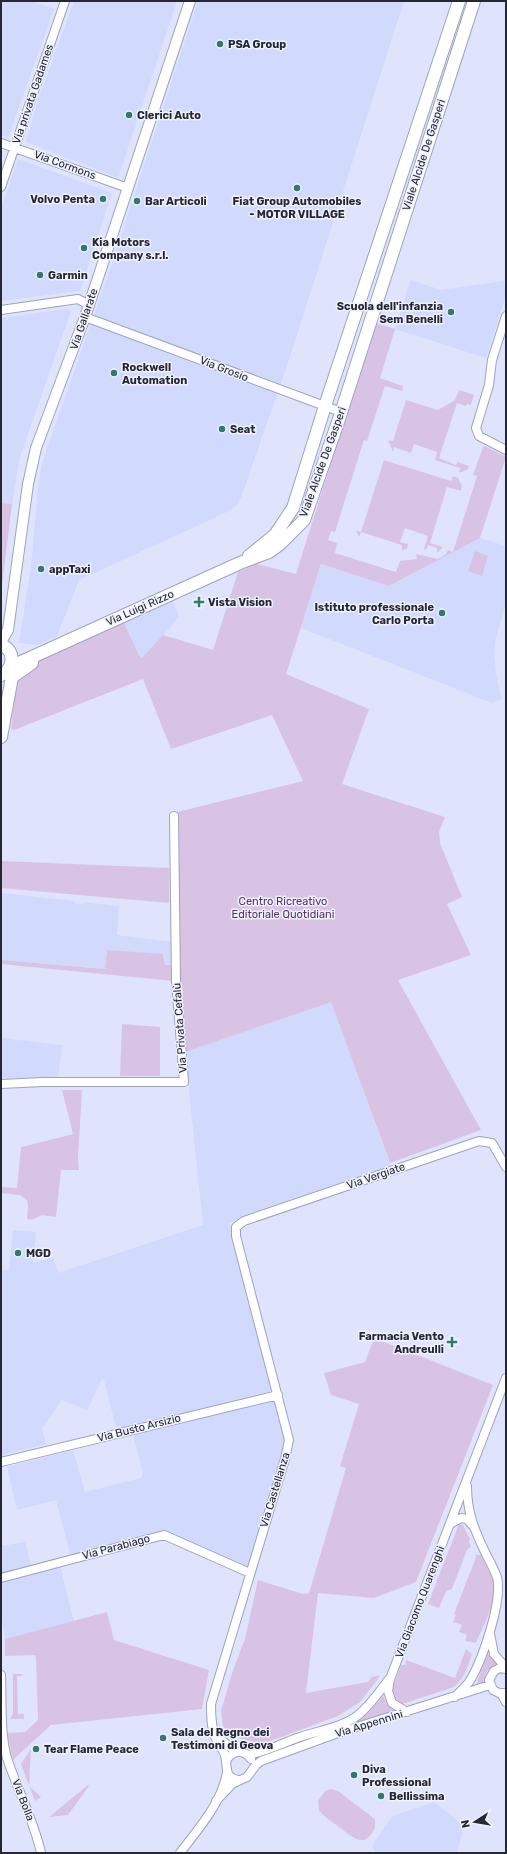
<svg xmlns="http://www.w3.org/2000/svg" width="507" height="1854" font-family="Rubik,sans-serif">
<style>
.built{fill:#d1d9fd}
.green{fill:#d9c3e5}
.lines{fill:none;stroke-linecap:round;stroke-linejoin:round}
.minor-casing{stroke:#9da3be;stroke-width:10}
.tertiary-casing{stroke:#9da3be;stroke-width:12}
.primary-casing{stroke:#9da3be;stroke-width:14}
.minor{stroke:#fff;stroke-width:8}
.tertiary{stroke:#fff;stroke-width:10}
.primary{stroke:#fff;stroke-width:12}
.poi-dot{fill:#34796d;stroke:#eff2fe;stroke-width:1.5}
.labels{text-anchor:middle;dominant-baseline:central;stroke-width:3;stroke-linejoin:round;paint-order:stroke}
.poi-label{font-size:11px;font-weight:bold;fill:#252732;stroke:#eff2fe;text-anchor:start}
.street-label{font-size:11px;fill:#252732;stroke:#eff2fe}
.park-label{font-size:11px;fill:#543564;stroke:#eff2fe}
</style>
<rect width="100%" height="100%" fill="#dfe4fc"/>
<path class="built" d="M1,1H32L54,9L8,138L1,135Z
M74,1H177L118,178L26,142L38,100Z
M198,1H404L287,366L242,495L236,506L225,513L79,580L57,636L38,645L19,643L31,566L38,488L42,463L111,266Z
M18,159L112,193L80,291L1,301V209Z
M411,280L441,290L504,281L506,295L486,358L395,329Z
M66,309L71,311L20,457L12,504L1,503V318Z
M480,538L506,546V603L496,637L494,655L497,680L502,699L492,703L301,628L321,564L389,586Z
M170,595L179,617L143,658L139,655L121,617Z
M1,893L75,901V904H82L85,902L119,906L117,935L173,942V965H165L164,956L107,950L105,969L1,960Z
M331,1001L391,1168L229,1223L274,1392L117,1432L104,1380L102,1379L87,1410L62,1400L42,1429L46,1444L1,1455V1271L9,1270L13,1230L36,1232L33,1263L53,1257L58,1273L203,1225L185,1052Z
M1,1038L62,1045L58,1078H1Z
M278,1396L287,1440L247,1575L168,1536L71,1558L56,1500L17,1510L7,1467L73,1450L85,1492L141,1478L143,1473L132,1431Z
M25,1542L32,1568L59,1562L74,1621L5,1639L1,1612V1546Z
M434,1802L457,1820L462,1826V1834L457,1853H376L373,1847L374,1842L393,1816Z"/>
<path class="green" d="M375,323L395,329L380,378L403,386L402,391L385,386L367,441L364,440L335,532L331,531L328,540L337,543L335,553L396,572L400,561L417,559L416,554L438,559L446,554L448,550L453,552L477,476L473,475L483,447L485,446L506,457L480,538L389,586L321,564L286,674L369,709L342,784L445,817L439,832L440,843L462,897L447,904L471,955L398,980L481,1130L390,1163L331,1002L185,1052L179,982L177,812L303,781L272,715L171,749L143,679L14,730L11,729L16,684L21,676L44,657L123,621L139,655L142,658L163,635L213,650L238,572L257,564L296,574Z
M459,390L474,395L471,405L467,404L466,406L457,403L439,458L456,465L458,462L469,466L468,469L459,473L460,468L435,460L437,452L414,444L411,453L394,447L393,452L388,440L393,441L406,400L438,410L455,400Z
M384,460L451,481L453,476L458,478L462,486L461,491L447,487L430,543L443,547L437,553V548L428,545L426,550L424,549L428,536L405,528L400,542L408,544L407,549L402,550V545L361,532L359,537L356,530L361,532Z
M1,503L12,504L1,594Z
M475,551L488,556L482,576L468,571Z
M1,861L169,868V903L1,888Z
M107,950L163,954L165,965H173V981L1,964V960L105,969Z
M122,1024L160,1027V1076H120Z
M62,1090H82L78,1158L79,1170H61L56,1217L42,1215L32,1220L27,1219L28,1206L27,1200L20,1195L1,1193V1187L17,1188L21,1147L73,1134Z
M374,1338L493,1385L416,1582L374,1598L318,1593L306,1693L368,1682L372,1677L380,1675L378,1679L360,1702L338,1716L262,1744L235,1737L228,1732L223,1726L221,1711L233,1670L245,1639L258,1580L303,1594L309,1593L346,1468L340,1466L359,1404L331,1395L324,1373L365,1362Z
M459,1524L463,1525L470,1539L469,1542L471,1546L467,1550L452,1589L446,1591L439,1608L428,1604Z
M475,1555H481C485,1564 491,1573 494,1583C498,1600 482,1628 476,1643L465,1641L467,1635L459,1632L462,1625L453,1622L456,1615L454,1614L476,1557Z
M107,1612L114,1640L209,1670L202,1709L51,1725L13,1760L7,1733L25,1732L38,1720L36,1658L35,1655L5,1656V1639Z
M466,1649L472,1654C468,1666 464,1679 454,1687L402,1704L394,1701L391,1692L401,1665H406V1660L455,1678Z
M490,1654L497,1664C488,1668 483,1675 485,1685L476,1688L477,1682L487,1655Z
M13,1674H22V1676H17L18,1714H24V1719H10L13,1714Z
M383,1696L389,1706L398,1711L356,1723L371,1710Z
M31,1749L29,1786L41,1797L35,1801L21,1764Z
M88,1785L89,1786L68,1815L49,1817Z
M331,1789L338,1791L375,1819V1828C365,1850 352,1837 339,1827C332,1822 325,1817 319,1811L318,1801L325,1791Z"/>
<g class="lines">
<defs>
<path id="minor" d="M1,143L128,188
M1,187L65,1
M1,310L78,299L89,305
M506,316L492,360L489,385L476,428L479,436L506,450
M85,317L341,412
M1,1084L43,1082H184L176,981L174,816
M1,1462L278,1395
M450,1524L461,1518L467,1519L472,1525
M1,1578L164,1535L250,1573
M490,1634L494,1654L506,1668
M506,1669L500,1668L494,1671L489,1680L493,1690L499,1693H506
M1,1675C2,1700 0,1734 7,1758C17,1789 34,1820 41,1853
M501,1693L506,1702
M455,1697C460,1691 467,1686 471,1679C483,1658 503,1600 497,1577C494,1569 489,1560 485,1552C474,1529 467,1512 467,1486
M407,1712L392,1703L388,1691L390,1679L506,1378
M218,1737L236,1752
M248,1755C265,1752 281,1744 297,1738C317,1731 340,1728 357,1716C370,1706 379,1692 389,1679
M226,1761C232,1750 244,1749 251,1759
M239,1780C222,1778 229,1764 224,1753C222,1748 218,1744 216,1739C211,1728 211,1715 211,1704L285,1459L289,1440L236,1236V1227L244,1221L479,1141L492,1143L506,1167
M216,1801L232,1784L247,1777L256,1765L261,1761L338,1733L490,1685
M180,1853C198,1829 222,1803 227,1772"/>
<path id="tertiary" d="M1,642L8,630L28,484L36,448L85,317L190,1"/>
<path id="primary" d="M249,556L275,535L293,508L325,406L459,1
M1,645C16,650 14,669 1,675
M10,667L240,563L269,552L280,544L304,520L339,419L474,1
M1,737L12,677L32,663"/>
</defs>
<use href="#minor" class="minor-casing"/>
<use href="#tertiary" class="tertiary-casing"/>
<use href="#primary" class="primary-casing"/>
<use href="#minor" class="minor"/>
<use href="#tertiary" class="tertiary"/>
<use href="#primary" class="primary"/>
</g>
<g class="poi-dot">
<circle cx="220" cy="44" r="4"/>
<circle cx="129" cy="115" r="4"/>
<circle cx="297" cy="188" r="4"/>
<circle cx="103" cy="199" r="4"/>
<circle cx="137" cy="201" r="4"/>
<circle cx="84" cy="248" r="4"/>
<circle cx="40" cy="275" r="4"/>
<circle cx="451" cy="312" r="4"/>
<circle cx="114" cy="373" r="4"/>
<circle cx="222" cy="429" r="4"/>
<circle cx="41" cy="569" r="4"/>
<path d="M197 596h4v4h4v4h-4v4h-4v-4h-4v-4h4z"/>
<circle cx="442" cy="613" r="4"/>
<circle cx="18" cy="1253" r="4"/>
<path d="M450 1336h4v4h4v4h-4v4h-4v-4h-4v-4h4z"/>
<circle cx="163" cy="1738" r="4"/>
<circle cx="36" cy="1749" r="4"/>
<circle cx="354" cy="1775" r="4"/>
<circle cx="381" cy="1796" r="4"/>
</g>
<g class="labels">
<g class="poi-label">
<text x="228" y="44">PSA Group</text>
<text x="137" y="115">Clerici Auto</text>
<text x="95" y="199" text-anchor="end">Volvo Penta</text>
<text x="145" y="201">Bar Articoli</text>
<text x="297" y="201" text-anchor="middle">Fiat Group Automobiles<tspan x="297" dy="13">- MOTOR VILLAGE</tspan></text>
<text x="92" y="242">Kia Motors<tspan x="92" dy="13">Company s.r.l.</tspan></text>
<text x="48" y="275">Garmin</text>
<text x="443" y="306" text-anchor="end">Scuola dell'infanzia<tspan x="443" dy="13">Sem Benelli</tspan></text>
<text x="122" y="367">Rockwell<tspan x="122" dy="13">Automation</tspan></text>
<text x="230" y="429">Seat</text>
<text x="49" y="569">appTaxi</text>
<text x="208" y="602">Vista Vision</text>
<text x="434" y="607" text-anchor="end">Istituto professionale<tspan x="434" dy="13">Carlo Porta</tspan></text>
<text x="26" y="1253">MGD</text>
<text x="444" y="1336" text-anchor="end">Farmacia Vento<tspan x="444" dy="13">Andreulli</tspan></text>
<text x="171" y="1732">Sala del Regno dei<tspan x="171" dy="13">Testimoni di Geova</tspan></text>
<text x="44" y="1749">Tear Flame Peace</text>
<text x="362" y="1769">Diva<tspan x="362" dy="13">Professional</tspan></text>
<text x="389" y="1796">Bellissima</text>
</g>
<g class="street-label">
<text transform="translate(33 94) rotate(-71)">Via privata Gadames</text>
<text transform="translate(424 155) rotate(-72)">Viale Alcide De Gasperi</text>
<text transform="translate(65 165) rotate(20)">Via Cormons</text>
<text transform="translate(84 319) rotate(-71)">Via Gallarate</text>
<text transform="translate(224 369) rotate(21)">Via Grosio</text>
<text transform="translate(323 462) rotate(-70)">Viale Alcide De Gasperi</text>
<text transform="translate(140 608) rotate(-24)">Via Luigi Rizzo</text>
<text transform="translate(180 1028) rotate(-94)">Via Privata Cefalù</text>
<text transform="translate(376 1176) rotate(-19)">Via Vergiate</text>
<text transform="translate(139 1428) rotate(-14)">Via Busto Arsizio</text>
<text transform="translate(275 1490) rotate(-73)">Via Castellanza</text>
<text transform="translate(116 1547) rotate(-15)">Via Parabiago</text>
<text transform="translate(420 1602) rotate(-69)">Via Giacomo Quarenghi</text>
<text transform="translate(369 1724) rotate(-17)">Via Appennini</text>
<text transform="translate(23 1800) rotate(69)">Via Bolla</text>
</g>
<g class="park-label">
<text x="283" y="901">Centro Ricreativo<tspan x="283" dy="13">Editoriale Quotidiani</tspan></text>
</g>
</g>
<rect width="507" height="1854" fill="none" stroke="#252732" stroke-width="4"/>
<g transform="translate(475 1822) rotate(258)" stroke="#eff2fe" stroke-width="3" paint-order="stroke">
<path d="M0-3L7 15L0 10L-7 15Z" fill="#252732"/>
<text y="-6" font-size="11" font-weight="bold" text-anchor="middle" fill="#252732">N</text>
</g>
</svg>
